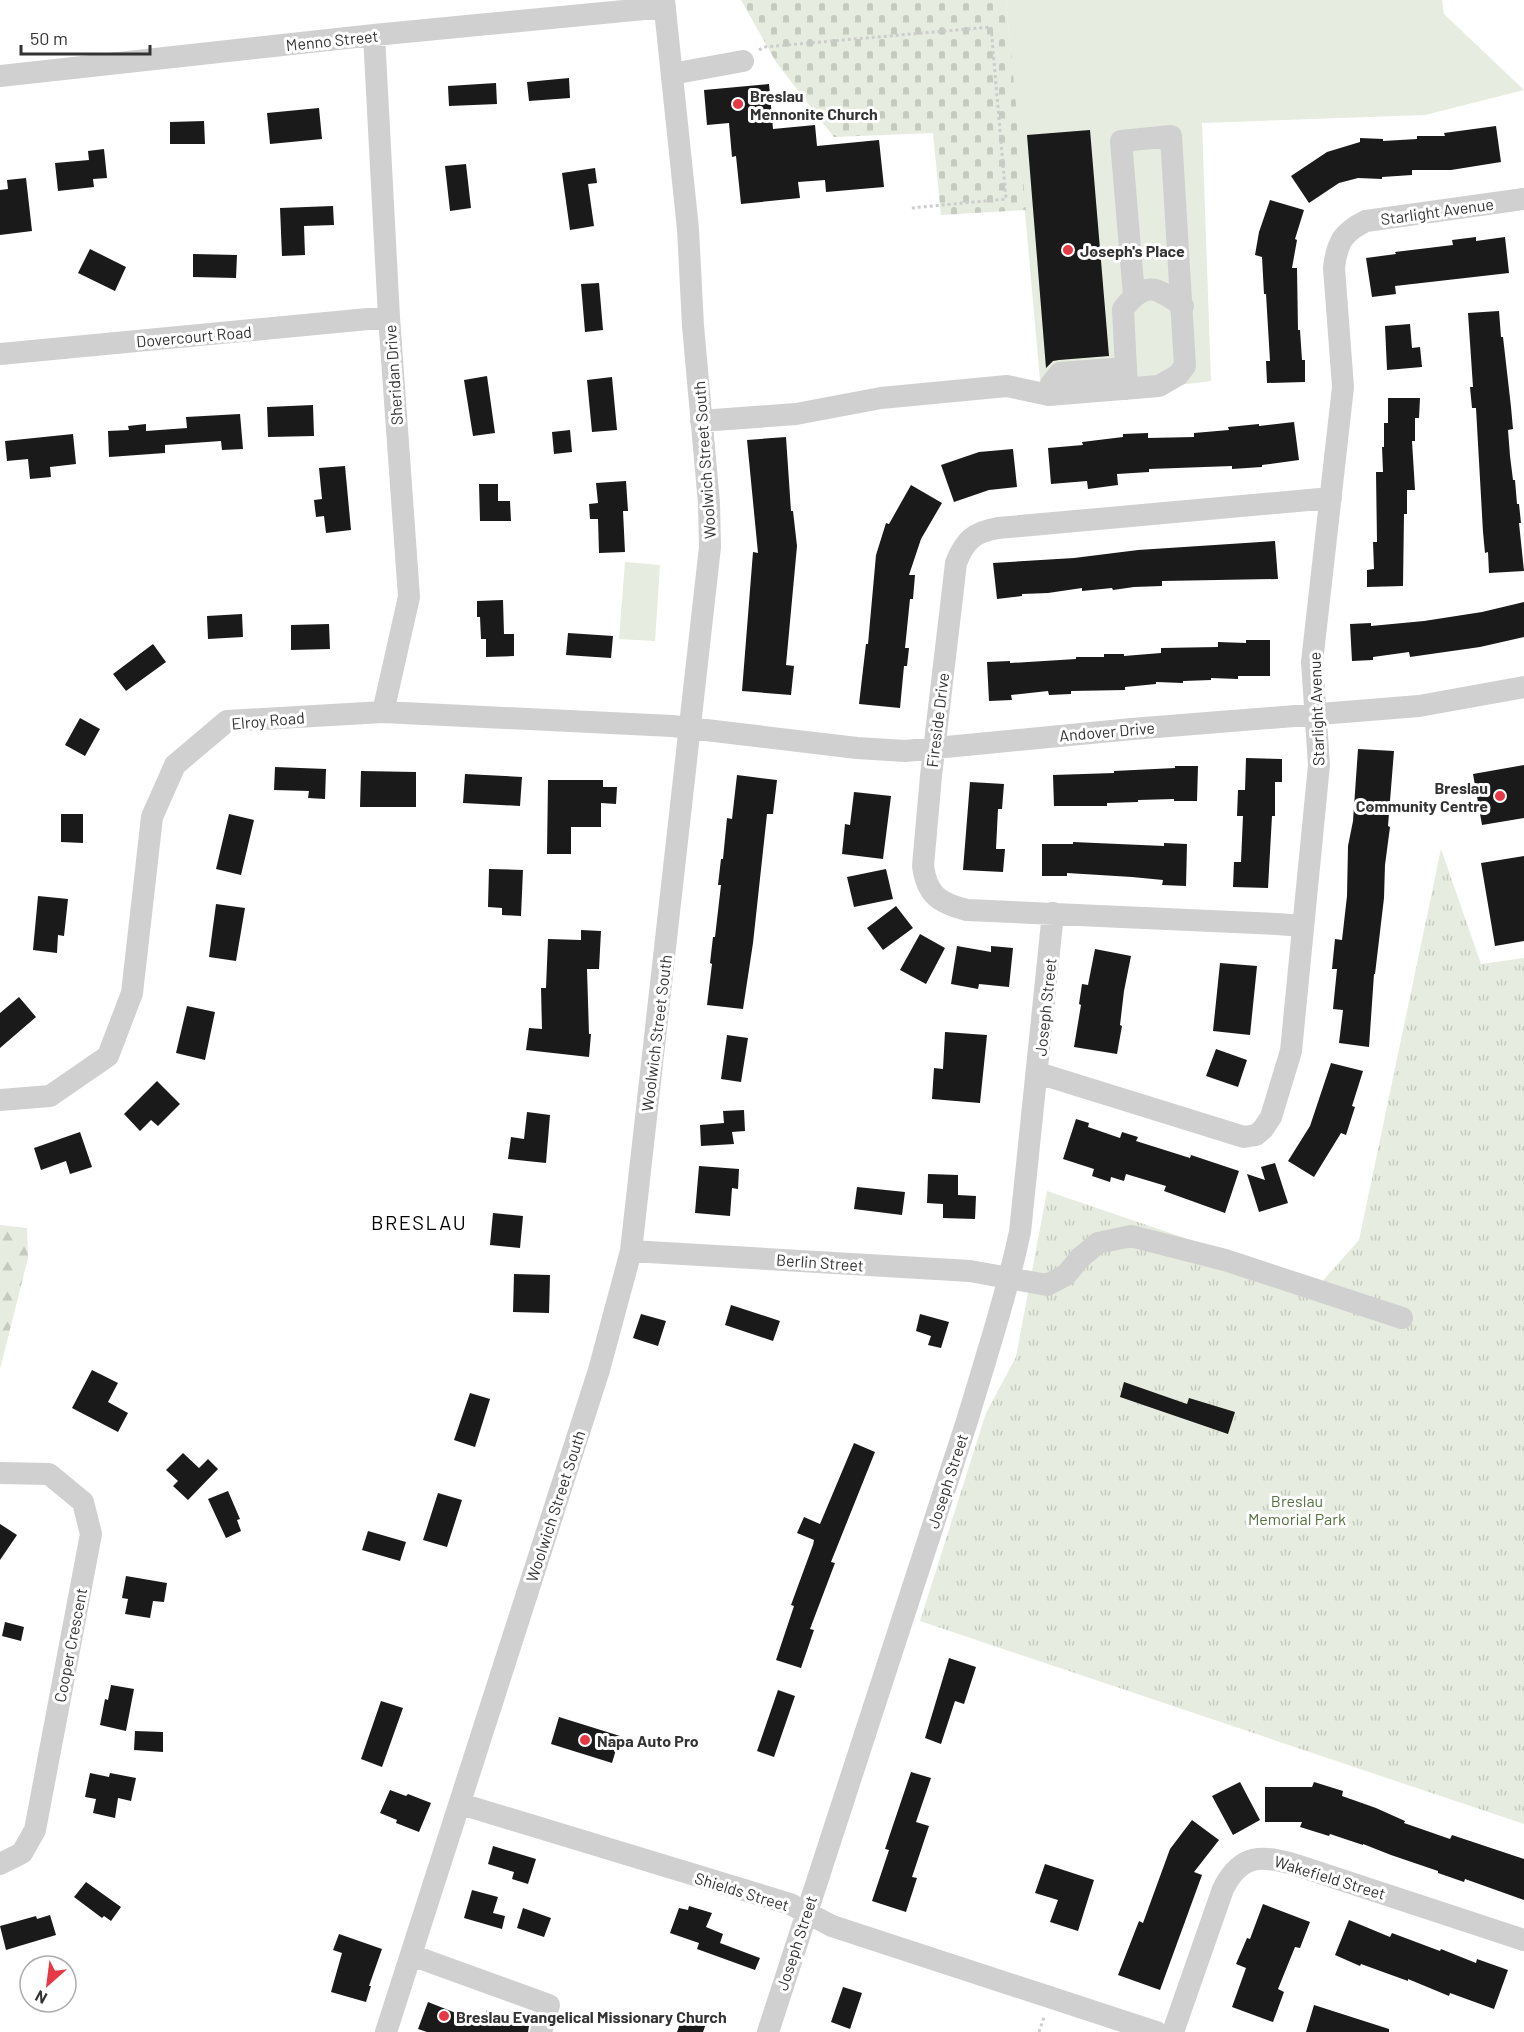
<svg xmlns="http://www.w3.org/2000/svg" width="1524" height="2032" font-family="Barlow,sans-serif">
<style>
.green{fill:#e6ecdf}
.forest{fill:url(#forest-firs)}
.cemetery{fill:url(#cemetery-stones)}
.park{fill:url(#park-tufts)}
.building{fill:#1a1a1a}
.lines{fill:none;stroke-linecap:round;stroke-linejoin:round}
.path{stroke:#cdcdcd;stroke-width:3;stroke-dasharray:3 3;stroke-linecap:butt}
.minor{stroke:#d0d0d0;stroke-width:22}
.poi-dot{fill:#e63946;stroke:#fff;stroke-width:2}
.labels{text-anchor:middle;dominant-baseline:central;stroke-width:6;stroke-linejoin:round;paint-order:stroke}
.street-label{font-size:16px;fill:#333;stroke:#fff}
.poi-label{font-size:16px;font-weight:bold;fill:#333;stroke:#fff;text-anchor:start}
.park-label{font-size:16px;fill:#56703f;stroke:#fff}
.quarter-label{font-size:20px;letter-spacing:1.5px;fill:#000;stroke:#fff}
</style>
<defs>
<pattern id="forest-firs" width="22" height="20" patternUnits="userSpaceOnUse" patternTransform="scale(1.5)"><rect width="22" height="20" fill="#e6ecdf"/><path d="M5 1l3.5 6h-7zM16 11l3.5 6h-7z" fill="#c6cbc0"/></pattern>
<pattern id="cemetery-stones" width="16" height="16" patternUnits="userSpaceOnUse" patternTransform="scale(1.5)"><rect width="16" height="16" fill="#e6ecdf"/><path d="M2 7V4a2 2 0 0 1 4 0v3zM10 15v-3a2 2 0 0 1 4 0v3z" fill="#c6cbc0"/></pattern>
<pattern id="park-tufts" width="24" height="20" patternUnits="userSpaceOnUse" patternTransform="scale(1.5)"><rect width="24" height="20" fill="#e6ecdf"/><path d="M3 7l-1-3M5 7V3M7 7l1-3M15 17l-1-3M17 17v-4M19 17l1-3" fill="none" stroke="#c6cbc0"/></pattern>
</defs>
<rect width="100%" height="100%" fill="#fff"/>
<path class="green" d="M1006,0H1442L1444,14L1524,90L1425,115L1202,123L1211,381L1042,402Z
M625,562L660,565L655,641L619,639Z"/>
<path class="forest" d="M0,1225L27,1228L28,1258L0,1369Z"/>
<path class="cemetery" d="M741,0H1006L1026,210L941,215L933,133L834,137L776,62Z"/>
<path class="park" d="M1441,849L1481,964L1524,958V1824L920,1621L986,1413L1016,1357L1047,1191L1320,1284L1359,1240Z"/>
<path class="building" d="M569,78L570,98L529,101L527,82Z
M496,83L497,104L449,106L448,86Z
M769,84L773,129L815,125L817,146L879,140L884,187L826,192L825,180L798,182L800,198L741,204L736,156L732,157L729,123L707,125L704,90Z
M319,108L322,139L270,144L267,113Z
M204,121L205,144H170V122Z
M1496,126L1501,162L1451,170H1412V175L1382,177V179L1358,178L1339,183L1309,203L1291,176L1327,152L1360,142V138L1383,139V141L1417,139V136H1445L1444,133Z
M1090,130L1109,356L1059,360L1053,361L1046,368L1027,135Z
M104,149L107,178L93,179L94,187L58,191L55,163L89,160L88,151Z
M466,164L471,208L450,211L445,166Z
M595,168L597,183L588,184L594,226L570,230L562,173Z
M26,178L32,231L0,235V190L8,189L7,180Z
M1270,200L1304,210L1295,239L1297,240L1292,268H1297L1298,330H1300L1302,360H1305V382L1267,383L1266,361H1270L1266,294H1264L1262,257L1255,255L1259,232Z
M333,206L334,225L304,226L305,255L282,256L280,208Z
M1476,237V241L1505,237L1509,273L1395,286L1396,294L1372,297L1366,258L1396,254L1395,252L1453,245L1452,240Z
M90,249L126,267L115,291L78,273Z
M193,254L237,255L236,278L193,277Z
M599,283L603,330L585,332L581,284Z
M1499,311L1501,337H1503L1511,407L1513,429L1508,430L1510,456L1513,480H1515L1517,504H1519L1521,523H1519L1524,571L1489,573L1488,552L1485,553L1483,532L1476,408H1472L1470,387H1473L1468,313Z
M1410,324L1412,348L1420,347L1422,367L1387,370L1385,326Z
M487,376L495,433L473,436L464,380Z
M612,377L617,430L592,432L587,380Z
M1388,398H1420L1419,418H1415V441H1412L1415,490H1407V514H1404L1403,586L1367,587V570L1374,569L1373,542H1377L1376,472H1383L1382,447H1384V423H1388Z
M313,405L314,436L268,437L267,407Z
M240,414L243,449L222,450L221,441L165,445V453L109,457L108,431L129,430L128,426L146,424V431L187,428L186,417Z
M1294,422L1299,460L1262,465V467L1232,469V466L1149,469V472L1117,474L1118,485L1088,489L1087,481L1051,484L1048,448L1083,445L1082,442L1123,437V434L1148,433V438L1194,437V433L1229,430L1228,427L1259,424V426Z
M570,430L572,452L554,454L552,432Z
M73,434L76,464L50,467L51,477L30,479L28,459L7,461L5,441Z
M786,437L791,511H793L797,546L786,665L794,666L791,695L742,691L753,552L758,553L747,440Z
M1013,449L1017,487L989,490L954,502L941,465L979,452Z
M345,466L351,530L326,533L324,516L316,517L314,500L322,499L319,468Z
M626,481L628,511H623L625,552L599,553L598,519H590L589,504L598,503L596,483Z
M479,484H498V501H510L511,521H480Z
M911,485L942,503L921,539L909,575H915L913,599H910L905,648H909L907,666H904L900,708L859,704L866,644H868L876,555L886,523L889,524Z
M1275,541L1278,579L1162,581V586L1134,587L1113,590L1112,588L1082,591V588L1048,593L1022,594V596L997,599L993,563L1074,558L1138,550Z
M503,600L504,634H514V656L486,657V639H481L480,617H477V601Z
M1524,602V637L1480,647L1410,657L1409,652L1373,657V660L1352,661L1350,624L1371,623V626L1424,621L1482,612Z
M242,614L243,637L208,639L207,616Z
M329,624L330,649L291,650V625Z
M568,633L613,636L611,658L566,655Z
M1246,640H1270V676H1238V679L1211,678V680L1183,681V683L1156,682V684L1125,687V690L1071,691V694L1049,695L1048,691L1011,695L1012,700L989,701L987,662L1010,661V663L1076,659V657H1104V654H1124V656L1161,653V648L1218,647V642L1246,643Z
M153,644L166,662L126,691L113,674Z
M80,718L100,729L85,756L65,745Z
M1358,749L1394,751L1388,826L1390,827L1385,865L1384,898L1375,974H1374L1369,1047L1339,1043L1343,1010L1333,1009L1337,969H1332L1335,939L1342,940L1347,896L1348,846L1353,821Z
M1246,758L1282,759V782H1275V816H1272L1268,888L1233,887L1234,862H1241L1243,816H1237L1238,790H1245Z
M1524,765V818L1482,825L1473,774Z
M1175,766H1198L1197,801H1174V799L1138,800V802L1107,803V806H1054L1053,775L1114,773V771L1175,768Z
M275,767L326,769L325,799L308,798L309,791L274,790Z
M361,771L416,772V807H360Z
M465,774L522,777L520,806L463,803Z
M737,775L777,780L773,814H767L753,943L743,1009L707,1005L712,964L710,963L713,937H715L721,885H718L721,859H723L727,818L732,819Z
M548,780H603V787H617L616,804L601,803V827H571V854H547Z
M970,782L1004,784L1002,809H998L996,849H1005L1003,872L963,870Z
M854,792L891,796L883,859L842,854L845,824L850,825Z
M61,814H83V843L61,842Z
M229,814L254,820L241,875L216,869Z
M1073,842L1164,846V843L1187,844L1186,886L1162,885L1163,880L1132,877L1067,873V876H1042V844H1073Z
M1524,856V941L1495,946L1481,863Z
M489,869L523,870L521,916L502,915V908L488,907Z
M886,869L893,899L854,907L847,877Z
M38,896L68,899L64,936L58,935L57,953L33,950Z
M216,904L245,908L236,961L209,957Z
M896,906L913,928L883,950L867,928Z
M581,930L601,931L599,969H587L589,1034H591L589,1057L526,1050L529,1028L542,1029L541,988H546L548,939L581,940Z
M920,934L945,948L926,984L900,970Z
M957,946L991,952V946L1013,948L1009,987L979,984L978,989L951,984Z
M1095,949L1131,956L1124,991L1120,1025L1122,1026L1117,1054L1074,1047L1081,1005L1079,1004L1082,984L1088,985Z
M1220,963L1257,966L1250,1035L1213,1031Z
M19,997L36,1017L0,1048V1013Z
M187,1006L215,1012L205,1060L176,1053Z
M945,1032L987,1035L980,1103L932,1099L934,1068L943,1069Z
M727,1035L748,1038L741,1082L721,1079Z
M1216,1049L1247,1060L1238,1087L1206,1076Z
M1331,1063L1363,1071L1352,1106L1355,1107L1346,1135L1341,1133L1314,1177L1288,1161L1310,1126Z
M157,1081L180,1104L158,1126L151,1120L140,1131L124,1114Z
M744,1110L745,1131L732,1132L734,1144L701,1146L700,1125L724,1123L723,1111Z
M527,1112L550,1115L546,1163L508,1159L511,1137L524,1139Z
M1076,1119L1089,1123L1088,1127L1120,1138L1122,1132L1138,1137L1136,1141L1190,1158L1191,1155L1239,1171L1225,1213L1164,1191L1166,1186L1126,1174L1124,1181L1111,1177L1110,1182L1092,1176L1094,1169L1063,1159Z
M80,1132L92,1167L70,1174L66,1161L41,1170L34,1148Z
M1275,1163L1288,1203L1259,1212L1247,1174L1265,1180L1261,1167Z
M699,1166L739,1169L738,1189L732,1188L730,1216L695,1213Z
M928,1174L958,1175V1195L976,1196L975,1219L943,1218V1204L927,1203Z
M857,1187L905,1192L902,1215L854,1209Z
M493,1213L523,1216L520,1248L490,1245Z
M514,1274L550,1275L549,1313L513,1312Z
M731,1305L780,1321L773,1341L725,1325Z
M641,1314L666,1321L658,1346L633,1338Z
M920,1314L949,1322L941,1348L928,1345L931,1336L916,1331Z
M92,1370L118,1383L108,1402L128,1413L118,1432L72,1408Z
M1124,1382L1187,1404L1189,1398L1235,1412L1228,1434L1120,1397Z
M470,1393L490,1399L475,1447L454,1440Z
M854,1443L875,1452L831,1562L835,1563L810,1629L814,1630L801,1668L776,1660L794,1606L791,1605L813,1545L814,1540L797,1533L804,1517L820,1524Z
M183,1453L199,1468L208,1459L218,1469L188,1500L173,1486L178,1481L166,1470Z
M228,1491L240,1519L237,1520L241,1531L226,1538L208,1499Z
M438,1493L462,1500L447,1547L423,1540Z
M0,1524L17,1535L0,1560Z
M368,1531L406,1542L400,1561L362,1550Z
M126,1576L167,1583L164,1602L153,1601L150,1618L125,1614L128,1599L122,1598Z
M5,1622L24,1627L21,1641L2,1636Z
M949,1658L976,1667L964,1704L955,1701L941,1744L925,1738Z
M111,1685L134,1689L126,1731L100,1725L105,1699L108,1700Z
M778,1690L795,1696L774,1757L757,1751Z
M381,1701L403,1708L382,1767L361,1759Z
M559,1717L620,1736L612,1763L551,1744Z
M135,1731L163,1732V1752L134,1750Z
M911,1772L931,1778L916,1822L929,1826L912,1877L917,1878L906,1912L872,1901L889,1850L885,1849Z
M90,1773L109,1777L110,1773L136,1778L131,1801L118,1798L115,1818L93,1813L96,1799L85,1797Z
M1240,1782L1260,1820L1233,1835L1212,1796Z
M1314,1782L1343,1791L1342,1796L1376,1808L1405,1821L1404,1823L1450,1839L1452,1835L1524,1859V1900L1465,1879L1464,1882L1438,1873V1871L1391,1855L1363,1844V1845L1330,1834L1329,1836L1300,1827L1302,1822H1265V1787H1312Z
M390,1790L406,1796L408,1794L431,1803L419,1832L396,1823L397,1820L380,1813Z
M1192,1820L1219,1840L1194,1872L1202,1875L1160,1990L1118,1975L1139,1921L1143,1923L1170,1849Z
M493,1846L536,1859L528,1884L512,1879L514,1872L488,1864Z
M1045,1864L1094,1880L1078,1931L1050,1922L1058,1900L1035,1893Z
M86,1882L121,1907L111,1921L104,1916L102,1918L74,1897Z
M472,1890L498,1897L493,1913L505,1916L502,1929L464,1918Z
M1263,1904L1310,1922L1300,1948L1295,1947L1278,1989L1284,1992L1273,2022L1232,2007L1246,1968L1236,1964L1247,1938L1250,1939Z
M689,1906L712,1913L706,1927L723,1934L720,1943L760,1958L755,1970L697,1949L699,1943L670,1933L679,1908L688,1910Z
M523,1908L551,1918L544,1937L517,1928Z
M50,1915L56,1935L6,1950L0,1926L36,1916L37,1919Z
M1349,1920L1390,1937L1392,1933L1440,1951L1441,1949L1476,1963L1477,1959L1508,1970L1494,2009L1450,1993L1449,1996L1408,1979V1981L1361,1964L1360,1966L1335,1955Z
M339,1934L382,1949L369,1986H371L366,2002L331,1992L342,1953L333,1950Z
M843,1987L862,1993L850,2029L831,2022Z
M428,2002L481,2023L487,2010L529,2026L528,2032H427L418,2029Z
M1314,2005L1389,2029V2032H1306Z
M684,2013L707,2021L703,2032H677Z"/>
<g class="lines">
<path class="path" d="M759,50L764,47L991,27L1006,199L911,208
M1039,2032L1044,2017"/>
<path class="minor" d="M374,35L389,317L409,597L383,712
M672,74L743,61
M0,76L374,35L665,7
M0,354L389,317
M1127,389L1123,309C1146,280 1156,287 1183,306
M1049,395L1051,384L1060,373L1126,368
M701,421L796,414L881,398L1007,386L1049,395L1159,386L1178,375L1185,366L1171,136L1121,141L1134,296
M1303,926L1277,924L967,910C939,903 927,895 923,866L931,776L956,563C965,540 974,532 998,528L1331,498
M1038,1073L1244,1137L1256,1135L1263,1129L1271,1117L1291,1051L1319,765L1312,662L1343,387L1334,268C1337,242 1343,232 1366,221L1524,199
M0,1100L50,1096L108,1056L132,993L152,817L175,765L227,721L383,712L672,726L857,748L905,751L1132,729L1419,706L1524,687
M631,1251L970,1271L1047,1285L1066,1275L1080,1258L1098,1243L1131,1236L1225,1260L1402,1318
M0,1473L49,1474L83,1502L91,1534L35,1830L22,1853L0,1864
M461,1804L790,1904L832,1926L1156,2032
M411,1955L549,2005L541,2032
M386,2032L599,1370L631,1251L710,547L709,503L693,326L688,229L664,0
M768,2032L967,1421C986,1358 1006,1296 1020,1232L1053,913
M1173,2032L1223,1889C1241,1853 1262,1855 1296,1865L1524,1940"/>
</g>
<g class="poi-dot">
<circle cx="738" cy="104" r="6"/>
<circle cx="1068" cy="250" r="6"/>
<circle cx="1500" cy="796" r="6"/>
<circle cx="585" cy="1740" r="6"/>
<circle cx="444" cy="2016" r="6"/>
</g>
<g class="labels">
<g class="street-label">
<text transform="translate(332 40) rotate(-6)">Menno Street</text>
<text transform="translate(1437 211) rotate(-8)">Starlight Avenue</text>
<text transform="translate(194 336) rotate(-5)">Dovercourt Road</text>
<text transform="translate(393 375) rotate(-94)">Sheridan Drive</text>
<text transform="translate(704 460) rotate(-94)">Woolwich Street South</text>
<text transform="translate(1316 709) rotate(-92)">Starlight Avenue</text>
<text transform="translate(268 720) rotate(-5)">Elroy Road</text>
<text transform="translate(937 720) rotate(-83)">Fireside Drive</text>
<text transform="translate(1107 731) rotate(-5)">Andover Drive</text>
<text transform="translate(1045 1007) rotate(-84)">Joseph Street</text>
<text transform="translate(656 1033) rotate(-83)">Woolwich Street South</text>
<text transform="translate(820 1262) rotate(4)">Berlin Street</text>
<text transform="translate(947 1481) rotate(-72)">Joseph Street</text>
<text transform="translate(555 1506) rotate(-72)">Woolwich Street South</text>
<text transform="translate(70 1645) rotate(-79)">Cooper Crescent</text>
<text transform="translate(1330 1877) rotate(17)">Wakefield Street</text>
<text transform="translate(742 1891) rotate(17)">Shields Street</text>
<text transform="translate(796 1943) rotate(-72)">Joseph Street</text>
</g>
<g class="poi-label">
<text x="750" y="95">Breslau<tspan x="750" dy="18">Mennonite Church</tspan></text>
<text x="1080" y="250">Joseph's Place</text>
<text x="1488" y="787" text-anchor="end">Breslau<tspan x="1488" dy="18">Community Centre</tspan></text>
<text x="597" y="1740">Napa Auto Pro</text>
<text x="456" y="2016">Breslau Evangelical Missionary Church</text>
</g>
<g class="park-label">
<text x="1297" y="1500">Breslau<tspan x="1297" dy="18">Memorial Park</tspan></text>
</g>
<g class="quarter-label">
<text x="419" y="1222">BRESLAU</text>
</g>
</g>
<g transform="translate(48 1984) rotate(208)"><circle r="28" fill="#ffffff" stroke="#adadad" stroke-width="1.5"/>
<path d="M0-4.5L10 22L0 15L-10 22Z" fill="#e63946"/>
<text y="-9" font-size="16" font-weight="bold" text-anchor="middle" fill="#333333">N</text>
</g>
<path d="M21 45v9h129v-9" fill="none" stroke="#333333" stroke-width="3"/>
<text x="30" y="45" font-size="18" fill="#333333" stroke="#ffffff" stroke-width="4.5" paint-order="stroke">50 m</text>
</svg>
